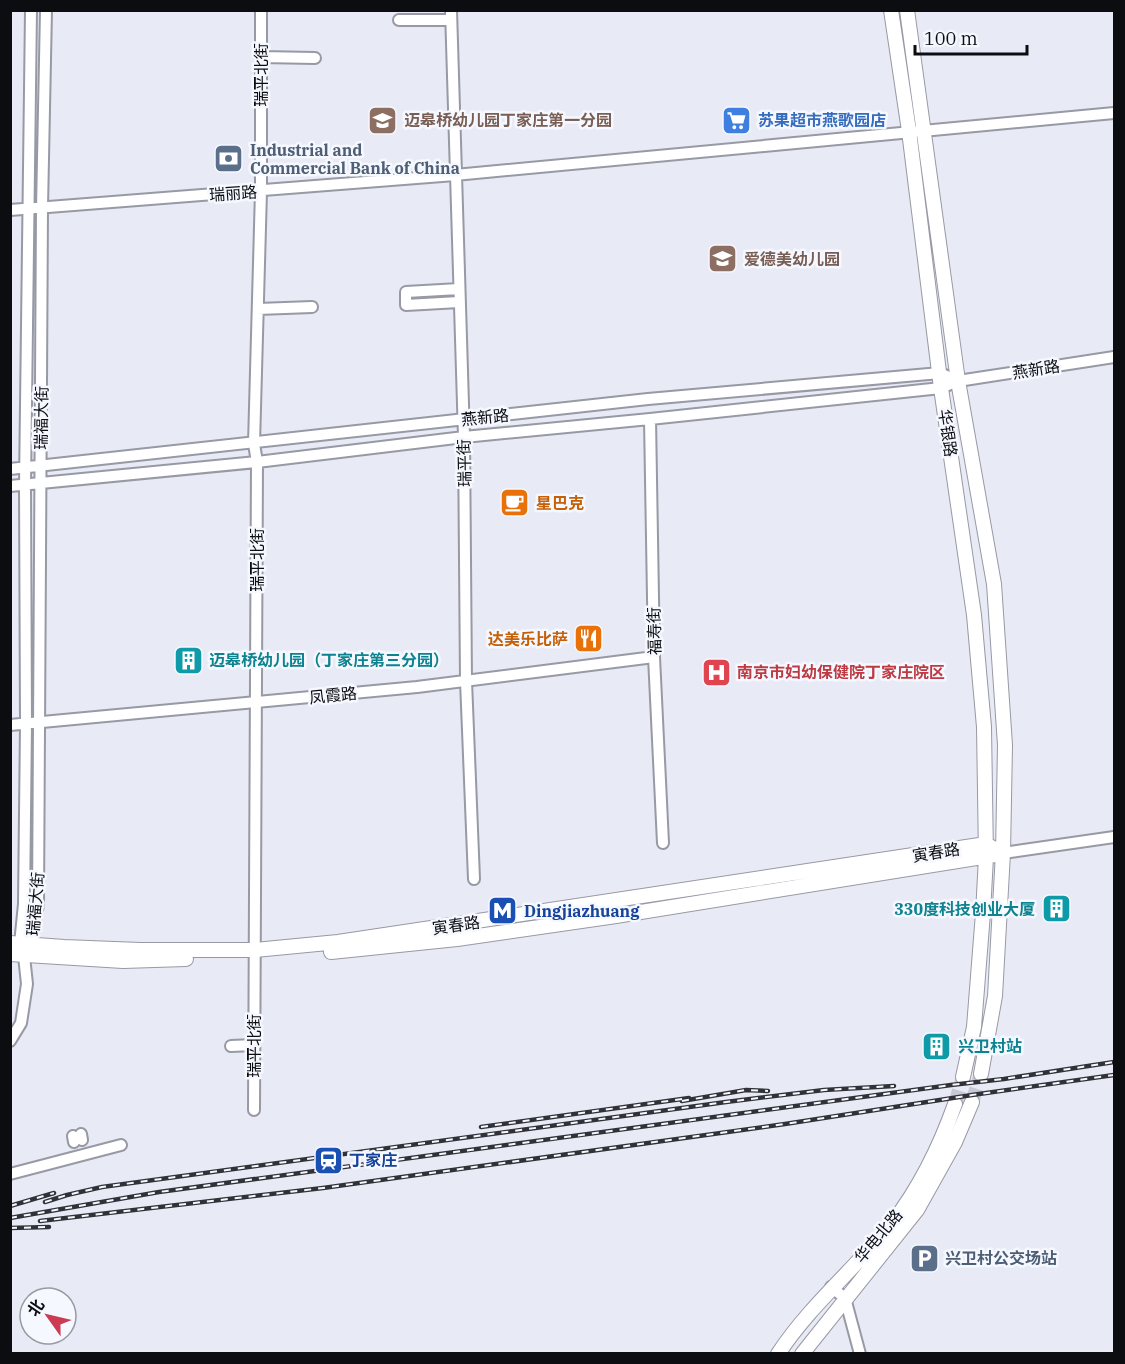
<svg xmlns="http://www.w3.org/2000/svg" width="1125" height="1364" font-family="'IBM Plex Serif','Noto Sans SC',serif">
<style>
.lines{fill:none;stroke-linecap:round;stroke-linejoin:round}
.major-tunnel{stroke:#c7c9d4;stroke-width:14;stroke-dasharray:14 7;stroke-linecap:butt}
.minor-casing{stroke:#9799a4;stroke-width:14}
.major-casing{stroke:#9799a4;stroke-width:16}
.minor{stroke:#fff;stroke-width:10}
.major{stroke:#fff;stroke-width:14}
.rail-casing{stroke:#313238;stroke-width:4.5}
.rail{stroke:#f6f8ff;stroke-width:2;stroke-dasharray:7;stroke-linecap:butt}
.labels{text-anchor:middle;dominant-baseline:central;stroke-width:5;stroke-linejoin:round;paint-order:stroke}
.street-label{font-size:16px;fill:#0c0d11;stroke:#f6f8ff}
.education-label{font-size:16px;font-weight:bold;fill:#785e54;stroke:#f6f8ff;text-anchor:start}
.shop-label{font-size:16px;font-weight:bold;fill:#366cbe;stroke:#f6f8ff;text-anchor:start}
.service-label{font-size:16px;font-weight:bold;fill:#4e5e75;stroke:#f6f8ff;text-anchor:start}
.food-label{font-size:16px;font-weight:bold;fill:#c56008;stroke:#f6f8ff;text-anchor:start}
.culture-label{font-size:16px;font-weight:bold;fill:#0d838f;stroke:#f6f8ff;text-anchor:start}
.health-label{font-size:16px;font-weight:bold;fill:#be3a42;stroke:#f6f8ff;text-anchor:start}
.transit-label{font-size:16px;font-weight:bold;fill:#164399;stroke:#f6f8ff;text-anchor:start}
</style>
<rect width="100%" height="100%" fill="#e8eaf6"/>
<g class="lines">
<path class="major-tunnel" d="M972,1102L981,1074
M955,1104L963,1077"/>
<defs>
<path id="minor" d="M451,10L464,437L466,681L474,879
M399,20H451
M261,57L315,58
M10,210L455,175L1114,113
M459,289L406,292V305L459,302
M258,309L312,307
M650,419L654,657L663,843
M10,469L648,399L940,373L958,381
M10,486L257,462L464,437L650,419L941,388L958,381L1114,357
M10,725L417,687L654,657
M1003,853L1114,837
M28,951L31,945L38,904L42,208L46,10
M10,1041L21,1023L27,984L24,956L20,944L24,904L26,724L25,485L31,10
M231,1046L254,1045
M254,1110L257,462L254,444L261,191V10
M81,1134L82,1140
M73,1136L74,1142
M10,1174L121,1145
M831,1287L845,1298L860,1354"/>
<path id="major" d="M891,10L909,131L941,388L974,615L984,727L986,857L983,913L974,1027L963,1077
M907,10L958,381L994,584L1005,745L1003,853L995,996L981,1074
M10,943L64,947L140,950H255L338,942L986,844L993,848
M331,952L457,939L616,916L995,855
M10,954L123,961L186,959
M778,1354C811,1304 856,1268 893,1222C920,1187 940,1146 955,1104
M802,1354L917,1210L955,1142L972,1102"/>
</defs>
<use href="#minor" class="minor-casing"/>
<use href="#major" class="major-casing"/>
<use href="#minor" class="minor"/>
<use href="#major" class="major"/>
<defs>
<path id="rail" d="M682,1101L746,1090L768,1091
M481,1127L689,1098
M45,1202L67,1195L102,1187L726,1102L824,1090L894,1086
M10,1206L54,1193
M10,1218L159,1192L951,1085L1004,1079L1114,1062
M40,1221L323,1188L785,1124L972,1095L1114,1075
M10,1228L49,1227"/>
</defs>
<use href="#rail" class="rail-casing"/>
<use href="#rail" class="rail"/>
</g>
<defs>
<symbol id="school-square" viewBox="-11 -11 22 22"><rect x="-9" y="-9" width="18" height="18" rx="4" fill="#8d6e63" stroke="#f6f8ff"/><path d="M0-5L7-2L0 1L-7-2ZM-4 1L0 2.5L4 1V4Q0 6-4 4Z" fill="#fff"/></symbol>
<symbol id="supermarket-square" viewBox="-11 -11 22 22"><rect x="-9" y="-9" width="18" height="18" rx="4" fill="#3f7fe0" stroke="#f6f8ff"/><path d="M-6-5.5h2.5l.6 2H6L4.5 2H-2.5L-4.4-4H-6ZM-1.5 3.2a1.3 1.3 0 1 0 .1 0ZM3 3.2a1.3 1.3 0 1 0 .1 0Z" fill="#fff"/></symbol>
<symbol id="bank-square" viewBox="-11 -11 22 22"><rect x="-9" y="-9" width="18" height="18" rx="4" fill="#5c6f8a" stroke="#f6f8ff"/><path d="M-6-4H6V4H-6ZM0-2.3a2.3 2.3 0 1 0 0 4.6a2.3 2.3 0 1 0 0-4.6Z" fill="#fff"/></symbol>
<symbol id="cafe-square" viewBox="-11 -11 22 22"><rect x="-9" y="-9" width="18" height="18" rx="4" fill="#e8710a" stroke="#f6f8ff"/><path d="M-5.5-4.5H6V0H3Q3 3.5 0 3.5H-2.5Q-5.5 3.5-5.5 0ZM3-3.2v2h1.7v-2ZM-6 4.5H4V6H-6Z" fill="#fff"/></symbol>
<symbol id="restaurant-square" viewBox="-11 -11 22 22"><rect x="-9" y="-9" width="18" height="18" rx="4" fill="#e8710a" stroke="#f6f8ff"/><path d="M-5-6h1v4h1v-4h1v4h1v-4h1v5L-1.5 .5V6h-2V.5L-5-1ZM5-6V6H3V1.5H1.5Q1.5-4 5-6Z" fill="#fff"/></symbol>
<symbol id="building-square" viewBox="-11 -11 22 22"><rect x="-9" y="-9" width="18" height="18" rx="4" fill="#0f9aa8" stroke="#f6f8ff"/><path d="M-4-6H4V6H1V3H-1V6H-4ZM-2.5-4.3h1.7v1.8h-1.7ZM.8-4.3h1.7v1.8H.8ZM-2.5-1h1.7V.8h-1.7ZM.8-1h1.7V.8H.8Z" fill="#fff"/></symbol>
<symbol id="hospital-square" viewBox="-11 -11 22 22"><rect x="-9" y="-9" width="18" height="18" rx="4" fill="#e0444e" stroke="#f6f8ff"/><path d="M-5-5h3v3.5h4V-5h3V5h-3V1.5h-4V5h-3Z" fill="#fff"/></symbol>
<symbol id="metro-square" viewBox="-11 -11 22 22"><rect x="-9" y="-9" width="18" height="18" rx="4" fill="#1a4fb4" stroke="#f6f8ff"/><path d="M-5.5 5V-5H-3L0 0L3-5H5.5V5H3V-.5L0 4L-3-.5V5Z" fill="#fff"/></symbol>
<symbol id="station-square" viewBox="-11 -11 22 22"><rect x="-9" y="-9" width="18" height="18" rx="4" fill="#1a4fb4" stroke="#f6f8ff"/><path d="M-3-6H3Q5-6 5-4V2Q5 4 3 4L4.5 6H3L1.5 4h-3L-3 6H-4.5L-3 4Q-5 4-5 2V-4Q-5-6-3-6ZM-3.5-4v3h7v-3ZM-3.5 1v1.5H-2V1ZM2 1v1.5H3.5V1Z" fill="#fff"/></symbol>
<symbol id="parking-square" viewBox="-11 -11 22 22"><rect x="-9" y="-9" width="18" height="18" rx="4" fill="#5c6f8a" stroke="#f6f8ff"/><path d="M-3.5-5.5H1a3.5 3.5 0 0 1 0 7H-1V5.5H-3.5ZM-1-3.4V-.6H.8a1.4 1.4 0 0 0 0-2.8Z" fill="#fff"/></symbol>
</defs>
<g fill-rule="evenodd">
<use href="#school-square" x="366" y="104" width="33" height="33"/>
<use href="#supermarket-square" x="720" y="104" width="33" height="33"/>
<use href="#bank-square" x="212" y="142" width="33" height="33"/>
<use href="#school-square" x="706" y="242" width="33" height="33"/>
<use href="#cafe-square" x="498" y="486" width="33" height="33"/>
<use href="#restaurant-square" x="572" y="622" width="33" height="33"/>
<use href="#building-square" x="172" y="644" width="33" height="33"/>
<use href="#hospital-square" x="700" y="656" width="33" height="33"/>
<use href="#building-square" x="1040" y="892" width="33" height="33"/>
<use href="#metro-square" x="486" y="894" width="33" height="33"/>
<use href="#building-square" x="920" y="1030" width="33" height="33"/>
<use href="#station-square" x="312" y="1144" width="33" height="33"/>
<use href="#parking-square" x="908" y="1242" width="33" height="33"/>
</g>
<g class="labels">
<g class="street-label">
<text transform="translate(261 75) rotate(-90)">瑞平北街</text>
<text transform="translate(233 193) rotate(-4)">瑞丽路</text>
<text transform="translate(1036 369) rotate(-9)">燕新路</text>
<text transform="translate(485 417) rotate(-6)">燕新路</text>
<text transform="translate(41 418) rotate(-89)">瑞福大街</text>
<text transform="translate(948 433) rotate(82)">华银路</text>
<text transform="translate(464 463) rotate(-91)">瑞平街</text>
<text transform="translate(257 560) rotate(-90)">瑞平北街</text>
<text transform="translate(654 631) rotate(-91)">福寿街</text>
<text transform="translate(333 695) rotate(-6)">凤霞路</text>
<text transform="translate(936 852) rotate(-9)">寅春路</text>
<text transform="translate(35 904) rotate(-85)">瑞福大街</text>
<text transform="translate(456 925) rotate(-8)">寅春路</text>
<text transform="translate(254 1046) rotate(-90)">瑞平北街</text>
<text transform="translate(878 1236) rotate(-50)">华电北路</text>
</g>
<g class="education-label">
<text x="404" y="120">迈皋桥幼儿园丁家庄第一分园</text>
<text x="744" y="259">爱德美幼儿园</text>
</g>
<g class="shop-label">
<text x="758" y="120">苏果超市燕歌园店</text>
</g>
<g class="service-label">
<text x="250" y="150">Industrial and<tspan x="250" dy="18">Commercial Bank of China</tspan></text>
<text x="945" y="1258">兴卫村公交场站</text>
</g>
<g class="food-label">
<text x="536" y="503">星巴克</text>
<text x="568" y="639" text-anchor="end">达美乐比萨</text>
</g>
<g class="culture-label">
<text x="209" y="660">迈皋桥幼儿园（丁家庄第三分园）</text>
<text x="1035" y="909" text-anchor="end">330度科技创业大厦</text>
<text x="958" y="1046">兴卫村站</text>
</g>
<g class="health-label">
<text x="737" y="672">南京市妇幼保健院丁家庄院区</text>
</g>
<g class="transit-label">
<text x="524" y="911">Dingjiazhuang</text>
<text x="349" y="1160">丁家庄</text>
</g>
</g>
<rect width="1125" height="1364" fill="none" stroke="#0c0d11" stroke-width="24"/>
<g transform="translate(48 1316) rotate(304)"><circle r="28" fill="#f6f8ff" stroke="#989aa0" stroke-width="1.5"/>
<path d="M0-4.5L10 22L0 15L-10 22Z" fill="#cb3b53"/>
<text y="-9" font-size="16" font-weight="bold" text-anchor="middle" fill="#0c0d11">北</text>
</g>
<path d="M915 45v9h112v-9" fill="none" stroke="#0c0d11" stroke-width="3"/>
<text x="924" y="45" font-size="18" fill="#0c0d11" stroke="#f6f8ff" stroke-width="4.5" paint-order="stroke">100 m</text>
</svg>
